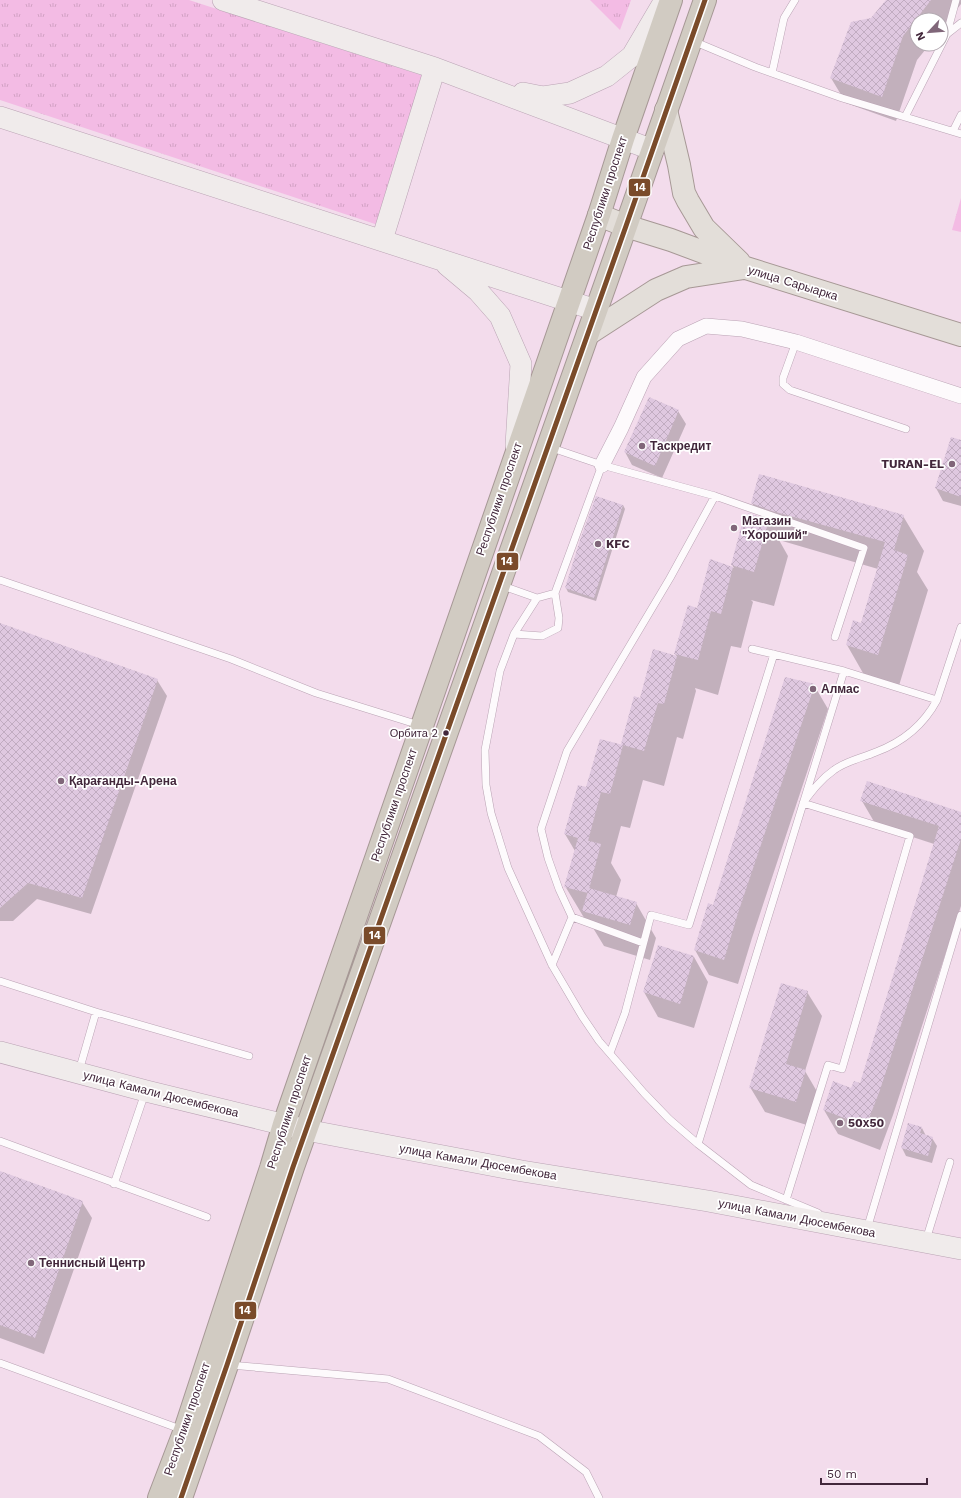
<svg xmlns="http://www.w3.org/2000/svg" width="961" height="1498" font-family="'Work Sans',sans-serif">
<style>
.park{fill:url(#park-tufts)}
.shadow{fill:#0003}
.building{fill:url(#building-cross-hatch)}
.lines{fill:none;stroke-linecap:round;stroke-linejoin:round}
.lane-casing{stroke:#baa3b4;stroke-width:8}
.street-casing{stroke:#baa3b4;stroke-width:16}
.secondary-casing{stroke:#baa3b4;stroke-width:22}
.primary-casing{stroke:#a69895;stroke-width:24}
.highway-casing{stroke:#a69895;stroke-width:24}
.lane{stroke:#fdfafc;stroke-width:7}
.street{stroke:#fdfafc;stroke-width:15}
.secondary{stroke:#f0ebeb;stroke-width:21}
.primary{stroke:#e3ded9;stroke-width:22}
.highway{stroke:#d1cbc2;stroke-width:22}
.bus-1-casing{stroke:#fff;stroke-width:8}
.bus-1{stroke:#7a4b2a;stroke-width:5}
.poi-dot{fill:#806679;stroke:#fff;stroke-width:1.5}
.bus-dot{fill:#42273b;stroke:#fff;stroke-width:1.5}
.labels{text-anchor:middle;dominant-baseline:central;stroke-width:3.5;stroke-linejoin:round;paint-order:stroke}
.bus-label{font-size:11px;fill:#42273b;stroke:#fff;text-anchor:end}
.street-label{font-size:12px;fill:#42273b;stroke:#fff}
.poi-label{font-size:12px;font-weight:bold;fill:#42273b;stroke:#fff;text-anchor:start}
.line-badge{stroke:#fff;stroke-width:1.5}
.badge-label{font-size:11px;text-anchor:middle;font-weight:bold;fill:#fff}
</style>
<defs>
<pattern id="park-tufts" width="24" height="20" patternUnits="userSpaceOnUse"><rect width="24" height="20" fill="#f3bbe4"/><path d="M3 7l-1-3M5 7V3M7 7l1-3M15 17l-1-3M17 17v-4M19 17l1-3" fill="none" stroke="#d2a1c4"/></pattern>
<pattern id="building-cross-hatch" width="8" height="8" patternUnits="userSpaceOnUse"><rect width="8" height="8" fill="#dfc8e0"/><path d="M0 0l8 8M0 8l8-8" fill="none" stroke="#c1acc1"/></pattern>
</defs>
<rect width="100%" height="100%" fill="#f3dcec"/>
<path class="park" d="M0,0H189L430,78L378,225L0,100Z
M590,0H631L620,30Z
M961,198V232L952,230Z"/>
<path class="shadow" d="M888,0H961V4L941,30V20H917V44H930L917,60L896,121L846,103L831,78L872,19Z
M678,411L686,424L662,478L632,465L625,452Z
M961,441V506L943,501L936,488Z
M752,503L903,516L924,551L917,572L928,590L898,689L867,680L847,645L861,624L878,569L779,540L788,556L774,606L751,600L753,602L741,648L731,646L718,695L695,688L696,691L683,739L677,737L664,786L643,780L630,828L621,826L611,863L621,880L616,897L636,903L656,938L650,960L604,946L590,923L586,921L565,886L575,851L565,834L587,789L600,740L623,746L622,744L641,699L654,650L677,657L675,654L698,609L711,561L734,568L732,565L761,518Z
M623,505L625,509L596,601L568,592L566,588Z
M0,624L157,680L167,696L91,914L37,899L13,921H0Z
M814,685L828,709L752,938L738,984L709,975L695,950Z
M862,801L961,813V906L893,1115L880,1150L838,1134L824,1110L852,1089L861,1084L934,844L876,825Z
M694,957L708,982L694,1028L658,1017L644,992Z
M807,992L822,1016L805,1071L819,1095L810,1126L765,1112L750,1087Z
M922,1128L926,1136L932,1138L937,1146L932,1163L906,1156L902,1148Z
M0,1172L82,1202L92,1218L44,1354L0,1338Z"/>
<path class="building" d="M886,0H931L903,36L882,97L830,78L851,22L871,18Z
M649,397L679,410L655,466L624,452Z
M951,437L961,440V497L935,488Z
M759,474L904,515L894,550L908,555L878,655L846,645L853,620L861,623L885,542L772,511L751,503Z
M596,496L623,505L594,598L565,588L580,540Z
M748,513L769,520L754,572L731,565L744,516L747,517Z
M710,559L733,567L721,614L711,611L698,660L674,654L688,605L697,608Z
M0,623L158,679L82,898L28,883L0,908Z
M653,649L677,656L664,704L658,703L644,751L623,745L610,794L601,792L588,841L564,834L578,785L586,787L600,739L623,745L621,744L634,696L640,698Z
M785,677L815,684L738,913L724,960L694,950L708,903L713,905Z
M867,781L961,812V839L880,1090L866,1126L823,1110L833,1081L851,1088L854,1081L860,1083L939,826L860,801Z
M578,838L601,844L588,893L564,887Z
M589,888L637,902L630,925L582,911Z
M658,945L694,956L680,1004L643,992Z
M781,983L808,991L786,1064L806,1070L796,1102L749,1088Z
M908,1123L922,1127L920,1133L933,1137L928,1156L901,1148Z
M0,1171L83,1201L35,1338L0,1325Z"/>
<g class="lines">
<defs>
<path id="lane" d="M947,33L956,0
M693,41L755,67L842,98L961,134
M772,73L784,18L795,0
M905,117L947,34L961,23
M953,131L961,115
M796,342L783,378V384L790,390L906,429
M549,447L602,465L715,496L864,548L835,637
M0,580L231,659L316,693L419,725
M500,585L537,598L555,593L602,465
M555,593L559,618L558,628L542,636L514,634L500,671L485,750L486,785L491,813L508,868L552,965L582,1016L599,1041L644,1093L669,1119L698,1144L751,1185L818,1213
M514,634L537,598
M844,671L937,700L961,627
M572,917L643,943
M552,965L572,917L559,889L548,858L541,829L567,751L670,578L715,496
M0,981L96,1012L249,1056
M610,1053L625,1013L651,915L689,925L774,654
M79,1071L96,1012
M0,1141L207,1217
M698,1144L844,671L752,649
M114,1184L145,1093
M786,1200L828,1065L842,1069L910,836L803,803C812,791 821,779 834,770C846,761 862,758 876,752C903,742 923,726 937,700
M867,1229L961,915
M926,1240L950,1162
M0,1363L183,1430
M230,1365L388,1379L539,1436L586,1472L599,1498"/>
<path id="street" d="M602,465L621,428L644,377L678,339L706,326L742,329L796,342L961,396"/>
<path id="secondary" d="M223,0L435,68L653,150
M523,93L543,97L570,93L607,76L632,56L665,0
M0,117L596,310
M382,240L435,68
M447,265L478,291L500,316L521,364L516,445
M0,1052L146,1091L306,1130L522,1171L708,1201L961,1249"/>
<path id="primary" d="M666,110L679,165L684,193L688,201L704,228L739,262
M599,215L626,226L671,240L746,268L961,335
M588,334L656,290L686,277L744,268"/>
<path id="highway" d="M159,1498L185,1430L271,1168L284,1124L599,215L623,139L671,0
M181,1498L227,1365L293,1167L626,226L705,0"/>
</defs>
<use href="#lane" class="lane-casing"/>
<use href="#street" class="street-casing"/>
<use href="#secondary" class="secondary-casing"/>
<use href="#primary" class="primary-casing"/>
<use href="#highway" class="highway-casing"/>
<use href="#lane" class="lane"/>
<use href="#street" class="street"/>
<use href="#secondary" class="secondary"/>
<use href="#primary" class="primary"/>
<use href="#highway" class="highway"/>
<defs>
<path id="bus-1" d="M181,1498L227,1365L293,1167L626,226L705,0"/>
</defs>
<use href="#bus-1" class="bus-1-casing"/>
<use href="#bus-1" class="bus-1"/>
</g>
<g class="poi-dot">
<circle cx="642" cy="446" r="4"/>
<circle cx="952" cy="464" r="4"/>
<circle cx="734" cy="528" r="4"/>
<circle cx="598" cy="544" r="4"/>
<circle cx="813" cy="689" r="4"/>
<circle cx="61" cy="781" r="4"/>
<circle cx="840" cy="1123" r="4"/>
<circle cx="31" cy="1263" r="4"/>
</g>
<circle class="bus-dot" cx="446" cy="733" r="3.5"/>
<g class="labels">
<g class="bus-label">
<text x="438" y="733">Орбита 2</text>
</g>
<g class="street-label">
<text transform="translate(605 193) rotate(-72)">Республики проспект</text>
<text transform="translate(793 283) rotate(17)">улица Сарыарка</text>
<text transform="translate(499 499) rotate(-71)">Республики проспект</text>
<text transform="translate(394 805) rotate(-71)">Республики проспект</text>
<text transform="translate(161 1094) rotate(14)">улица Камали Дюсембекова</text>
<text transform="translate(289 1112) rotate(-72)">Республики проспект</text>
<text transform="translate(478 1162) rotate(10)">улица Камали Дюсембекова</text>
<text transform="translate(797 1218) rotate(11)">улица Камали Дюсембекова</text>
<text transform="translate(187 1419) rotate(-71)">Республики проспект</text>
</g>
<g class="poi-label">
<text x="650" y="446">Таскредит</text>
<text x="944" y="464" text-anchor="end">TURAN-EL</text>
<text x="742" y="521">Магазин<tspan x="742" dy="14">"Хороший"</tspan></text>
<text x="606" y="544">KFC</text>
<text x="821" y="689">Алмас</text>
<text x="69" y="781">Қарағанды-Арена</text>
<text x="848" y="1123">50х50</text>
<text x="39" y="1263">Теннисный Центр</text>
</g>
</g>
<g class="line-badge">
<rect x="628" y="178" width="23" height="19" rx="4" fill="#7a4b2a"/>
<rect x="496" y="552" width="23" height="19" rx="4" fill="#7a4b2a"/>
<rect x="363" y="926" width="23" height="19" rx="4" fill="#7a4b2a"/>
<rect x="234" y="1301" width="23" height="19" rx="4" fill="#7a4b2a"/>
</g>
<g class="badge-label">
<text x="640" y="191">14</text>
<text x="507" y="565">14</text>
<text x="375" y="939">14</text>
<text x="245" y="1314">14</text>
</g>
<g transform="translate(929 32) rotate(244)"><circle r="19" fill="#ffffff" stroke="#b3a9b1"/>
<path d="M0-3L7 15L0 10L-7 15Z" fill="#806679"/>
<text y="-6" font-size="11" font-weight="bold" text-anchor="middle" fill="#42273b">N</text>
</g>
<path d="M821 1478v6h106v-6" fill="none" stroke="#42273b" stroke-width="2"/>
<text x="827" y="1478" font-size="12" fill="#42273b" stroke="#ffffff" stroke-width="3" paint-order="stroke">50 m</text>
</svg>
